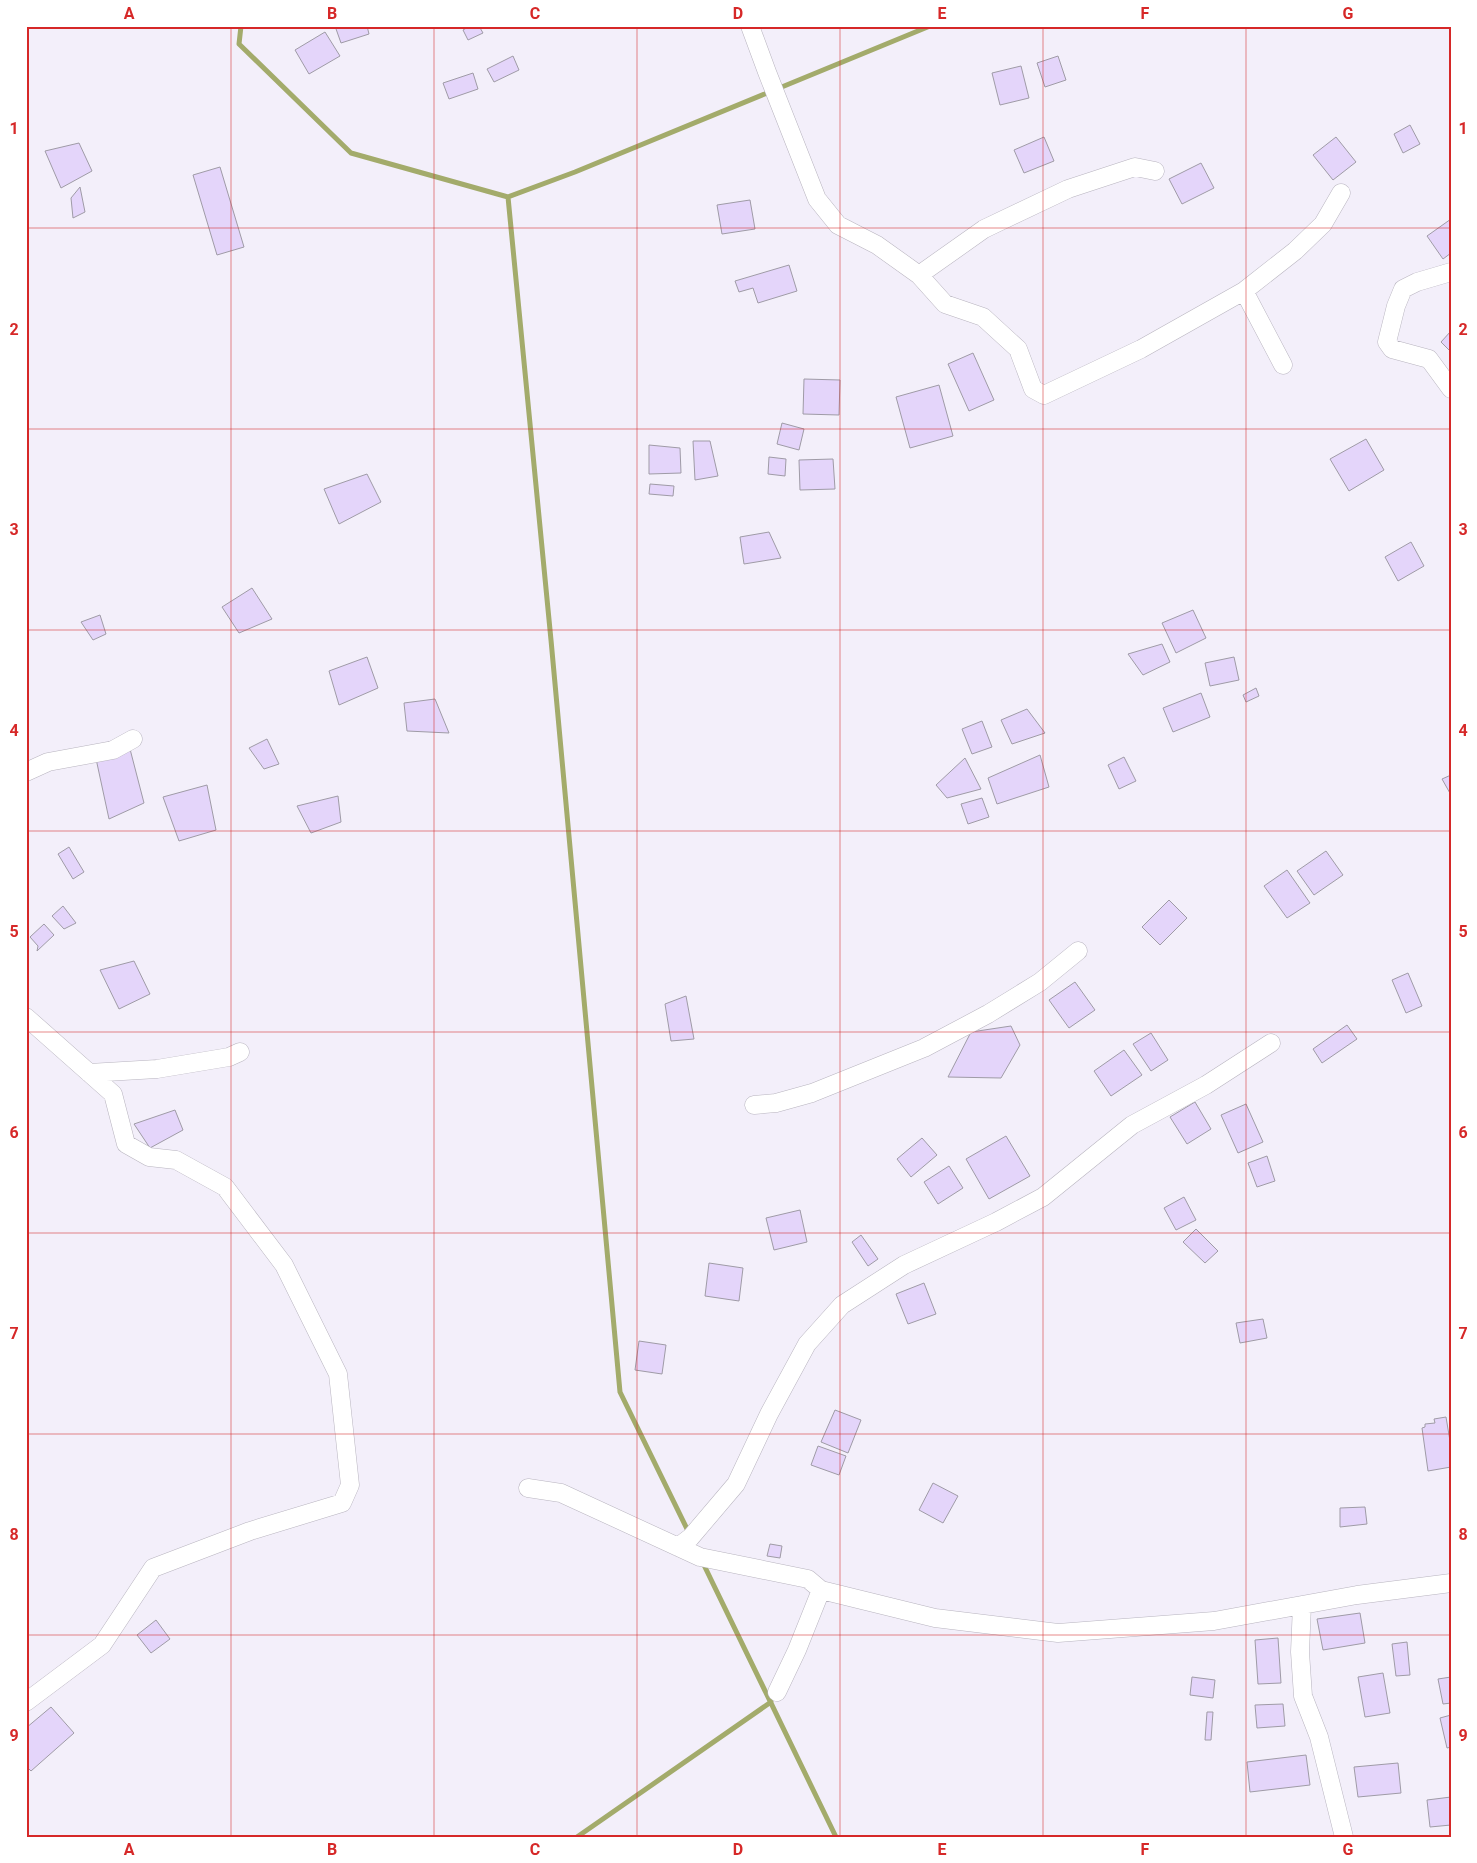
<svg xmlns="http://www.w3.org/2000/svg" width="1477" height="1863" font-family="Roboto,sans-serif">
<style>
.lines{fill:none;stroke-linecap:round;stroke-linejoin:round}
.stream{stroke:#a3ab6b;stroke-width:5}
.building{fill:#e4d5fa;stroke:#9f9ba6}
.street-casing{stroke:#b8b4bf;stroke-width:19}
.street{stroke:#fff;stroke-width:18}
.grid{fill:none;stroke:#d62828;stroke-width:1;stroke-opacity:0.55}
.neatline{fill:none;stroke:#d62828;stroke-width:2}
.grid-label{font-size:16px;text-anchor:middle;font-weight:bold;fill:#d62828}
</style>
<rect width="100%" height="100%" fill="#f3effa"/>
<g class="lines">
<path class="stream" d="M241,26L239,44L351,153L508,197L551,640L620,1392L689,1533
M508,197L575,172L930,26
M702,1561L836,1837
M577,1837L771,1702"/>
</g>
<path class="building" d="M335,26H367L369,34L341,43Z
M470,26H479L483,33L468,40L463,30Z
M325,32L340,56L309,74L295,50Z
M513,56L519,70L494,82L487,69Z
M1058,56L1066,80L1045,87L1037,63Z
M1021,66L1029,98L1000,105L992,73Z
M473,73L478,89L449,99L443,83Z
M1410,125L1420,144L1403,153L1394,134Z
M1044,137L1054,161L1024,173L1014,150Z
M1336,137L1356,162L1333,180L1313,155Z
M79,143L92,171L61,188L45,151Z
M1201,163L1214,188L1182,204L1169,179Z
M220,167L244,247L217,255L193,175Z
M80,187L85,212L73,218L71,198Z
M750,200L755,229L722,234L717,205Z
M1451,219V253L1443,259L1427,236Z
M789,265L797,291L758,303L753,288L739,292L735,281Z
M1451,331V352L1441,342Z
M973,353L994,400L969,411L948,364Z
M804,379L840,380L839,415L803,414Z
M939,385L953,436L910,448L896,397Z
M782,423L804,429L799,450L777,444Z
M1366,439L1384,470L1349,491L1330,459Z
M693,441H710L718,476L695,480Z
M649,445L680,448L681,473L649,474Z
M769,457L786,459L785,476L768,474Z
M833,459L835,489L800,490L799,460Z
M367,474L381,502L339,524L324,489Z
M650,484L674,486L673,496L649,494Z
M769,532L781,558L744,564L740,537Z
M1411,542L1424,566L1398,581L1385,557Z
M252,588L272,619L239,633L222,607Z
M1193,610L1206,638L1176,653L1162,623Z
M100,615L106,634L93,640L81,622Z
M1162,644L1170,662L1143,675L1128,654Z
M367,657L378,688L339,705L329,671Z
M1234,657L1239,680L1210,686L1205,663Z
M1256,688L1259,696L1246,702L1243,695Z
M1201,693L1210,717L1173,732L1163,708Z
M435,699L449,733L407,731L404,703Z
M1027,709L1045,733L1012,744L1001,720Z
M982,721L992,747L972,754L962,729Z
M267,739L279,764L264,769L249,748Z
M130,749L144,803L109,819L95,754Z
M1040,755L1049,787L997,804L988,778Z
M1124,757L1136,781L1119,789L1108,765Z
M965,758L981,789L947,798L936,785Z
M1451,775V795L1442,779Z
M207,785L216,830L179,841L163,797Z
M338,796L341,822L311,833L297,806Z
M982,798L989,817L968,824L961,804Z
M69,847L84,872L73,879L58,854Z
M1326,851L1343,875L1314,895L1297,871Z
M1287,870L1310,903L1287,918L1264,886Z
M1169,900L1187,918L1160,945L1142,927Z
M63,906L76,923L64,929L52,916Z
M44,924L54,935L37,951L38,946L30,937Z
M134,961L150,994L119,1009L100,970Z
M1408,973L1422,1006L1406,1013L1392,980Z
M1075,982L1095,1010L1069,1028L1049,1000Z
M686,996L694,1039L671,1041L665,1004Z
M1347,1025L1357,1039L1322,1063L1313,1049Z
M1011,1026L1020,1045L1001,1078L948,1077L971,1032Z
M1151,1033L1168,1060L1151,1071L1133,1044Z
M1124,1050L1142,1075L1111,1096L1094,1071Z
M1195,1102L1211,1129L1187,1144L1170,1117Z
M1246,1104L1263,1142L1238,1153L1221,1115Z
M175,1110L183,1130L150,1148L134,1124Z
M1006,1136L1030,1176L989,1199L966,1159Z
M922,1138L937,1155L911,1177L897,1159Z
M1267,1156L1275,1181L1257,1187L1248,1163Z
M949,1166L963,1188L938,1204L924,1182Z
M1184,1197L1196,1220L1176,1230L1164,1208Z
M800,1210L807,1242L774,1250L766,1218Z
M1196,1229L1218,1251L1205,1263L1183,1242Z
M861,1235L878,1259L868,1266L852,1242Z
M709,1263L743,1268L739,1301L705,1296Z
M924,1283L936,1314L908,1324L896,1294Z
M1263,1319L1267,1338L1240,1343L1236,1323Z
M639,1341L666,1345L662,1374L635,1370Z
M835,1410L861,1420L848,1453L821,1442Z
M1446,1417L1451,1447V1467L1428,1471L1422,1428L1425,1427V1424L1435,1423L1434,1419Z
M818,1446L846,1456L839,1475L811,1465Z
M933,1483L958,1496L943,1523L919,1510Z
M1365,1507L1367,1524L1340,1527V1508Z
M770,1544L782,1546L780,1558L767,1556Z
M1360,1613L1365,1643L1323,1650L1317,1619Z
M156,1620L170,1639L151,1653L137,1635Z
M1278,1638L1281,1683L1258,1684L1255,1640Z
M1407,1642L1410,1675L1396,1676L1392,1644Z
M1383,1673L1390,1713L1365,1717L1358,1677Z
M1192,1677L1215,1680L1213,1698L1190,1695Z
M1451,1677V1703L1443,1704L1438,1679Z
M1283,1704L1285,1726L1257,1728L1255,1705Z
M51,1707L74,1733L31,1771L26,1766V1728Z
M1207,1712H1213L1211,1740H1205Z
M1451,1715V1747L1447,1748L1440,1718Z
M1306,1755L1310,1785L1250,1792L1247,1762Z
M1398,1763L1401,1793L1358,1797L1354,1767Z
M1451,1797V1825L1430,1827L1427,1800Z"/>
<g class="lines">
<defs>
<path id="street" d="M750,26L767,72L817,199L838,225L877,245L919,275L945,304L983,317L1018,349L1033,389L1044,395L1141,349L1244,291L1283,365
M1451,272L1417,282L1403,289L1396,306L1387,342L1392,349L1429,359L1451,389
M919,275L984,229L1068,189L1135,167L1155,171
M1244,291L1295,251L1323,224L1341,193
M26,772L48,762L113,750L133,739
M26,1017L113,1094L126,1144L149,1157L176,1160L225,1187L284,1265L338,1374L350,1485L342,1503L250,1531L153,1568L102,1645L26,1702
M89,1073L157,1069L229,1057L240,1052
M754,1105L776,1103L812,1093L924,1048L988,1014L1040,982L1078,951
M528,1488L561,1493L700,1557L808,1579L821,1590
M678,1547L691,1537L736,1484L769,1414L807,1344L842,1305L904,1265L996,1222L1043,1197L1132,1125L1206,1085L1271,1043
M1302,1605L1300,1652L1303,1696L1319,1737L1344,1837
M777,1692L797,1650L821,1590L935,1618L1058,1633L1214,1621L1357,1595L1451,1583"/>
</defs>
<use href="#street" class="street-casing"/>
<use href="#street" class="street"/>
</g>
<path class="grid" d="M231,26V1837M434,26V1837M637,26V1837M840,26V1837M1043,26V1837M1246,26V1837M26,228H1451M26,429H1451M26,630H1451M26,831H1451M26,1032H1451M26,1233H1451M26,1434H1451M26,1635H1451"/>
<rect width="1477" height="1863" fill="none" stroke="#ffffff" stroke-width="55"/>
<rect x="28" y="28" width="1422" height="1808" class="neatline"/>
<g class="grid-label">
<text x="129" y="19">A</text>
<text x="332" y="19">B</text>
<text x="535" y="19">C</text>
<text x="738" y="19">D</text>
<text x="942" y="19">E</text>
<text x="1145" y="19">F</text>
<text x="1348" y="19">G</text>
<text x="14" y="134">1</text>
<text x="1463" y="134">1</text>
<text x="14" y="335">2</text>
<text x="1463" y="335">2</text>
<text x="14" y="535">3</text>
<text x="1463" y="535">3</text>
<text x="14" y="736">4</text>
<text x="1463" y="736">4</text>
<text x="14" y="937">5</text>
<text x="1463" y="937">5</text>
<text x="14" y="1138">6</text>
<text x="1463" y="1138">6</text>
<text x="14" y="1339">7</text>
<text x="1463" y="1339">7</text>
<text x="14" y="1540">8</text>
<text x="1463" y="1540">8</text>
<text x="14" y="1741">9</text>
<text x="1463" y="1741">9</text>
<text x="129" y="1855">A</text>
<text x="332" y="1855">B</text>
<text x="535" y="1855">C</text>
<text x="738" y="1855">D</text>
<text x="942" y="1855">E</text>
<text x="1145" y="1855">F</text>
<text x="1348" y="1855">G</text>
</g>
</svg>
